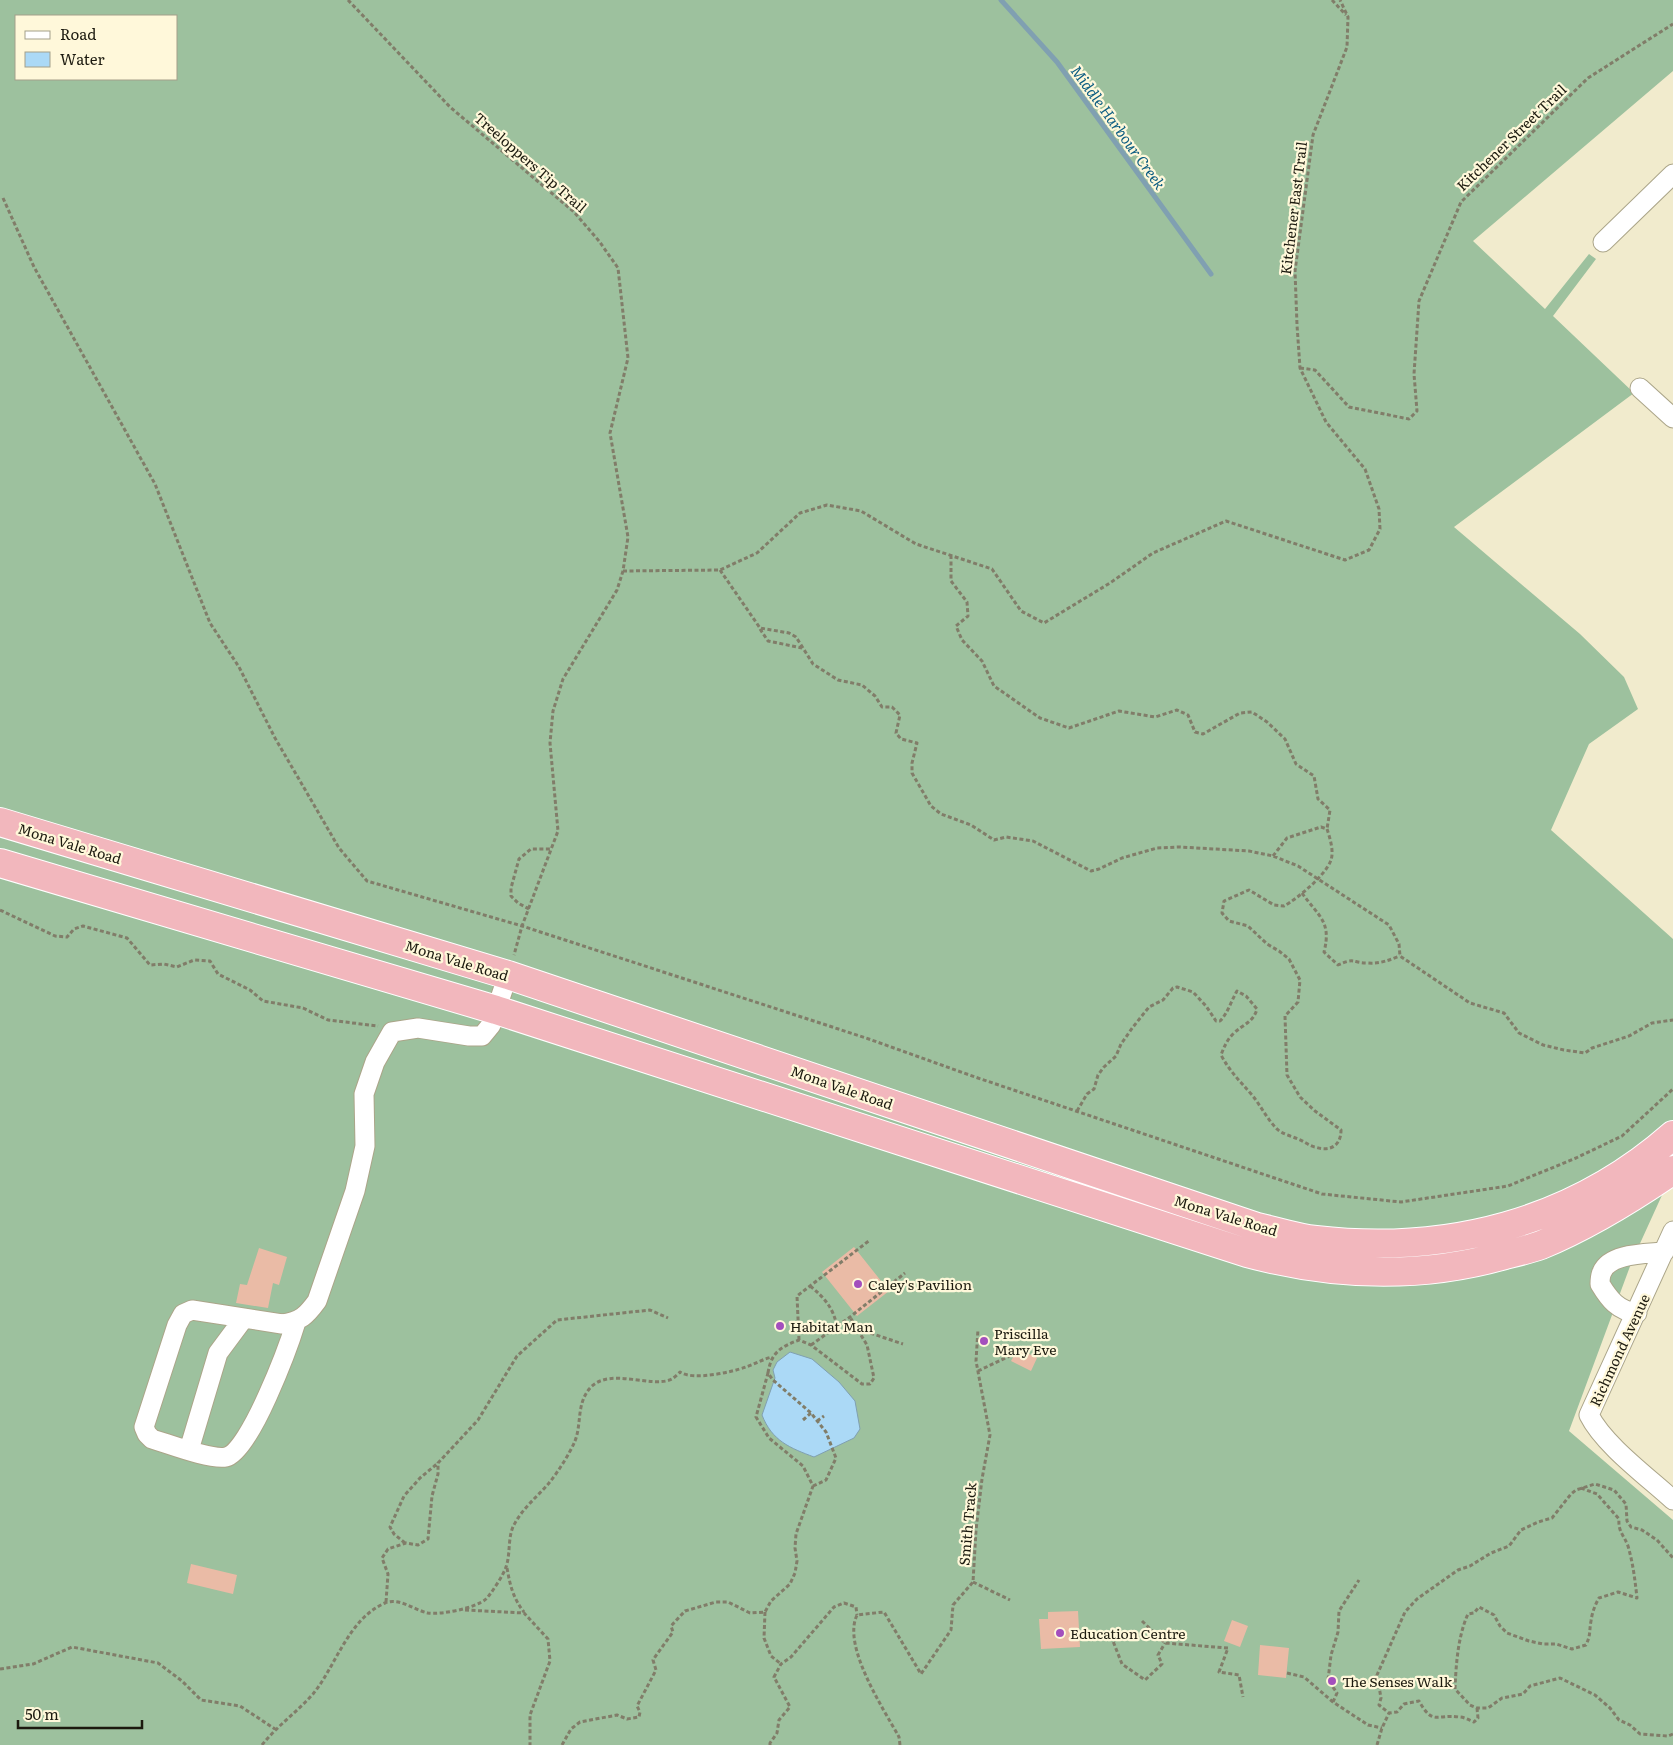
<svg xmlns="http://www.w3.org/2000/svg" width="1673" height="1745" font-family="Literata,serif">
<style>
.forest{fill:#9dc19e;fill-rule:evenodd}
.water{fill:#abd9f6;stroke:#80a0b1}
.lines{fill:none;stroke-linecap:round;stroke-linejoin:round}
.stream{stroke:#80a0b1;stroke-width:5}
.building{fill:#eabba6}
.minor-casing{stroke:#aba589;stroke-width:21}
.highway-casing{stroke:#fff;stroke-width:30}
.path{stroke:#817d69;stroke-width:3;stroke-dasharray:4 2.5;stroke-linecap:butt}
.minor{stroke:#fff;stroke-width:19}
.highway{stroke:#f2b7bd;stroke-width:28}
.poi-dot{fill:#a34fbd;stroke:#fff8da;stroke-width:2}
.labels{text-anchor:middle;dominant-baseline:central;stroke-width:4.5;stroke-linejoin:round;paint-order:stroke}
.street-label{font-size:14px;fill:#1c1a0f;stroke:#fff8da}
.poi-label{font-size:14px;fill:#1c1a0f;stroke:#fff8da;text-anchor:start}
.water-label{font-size:15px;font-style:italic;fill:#0d5d82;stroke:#fff8da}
</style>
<rect width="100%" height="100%" fill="#f1ebcd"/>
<path class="forest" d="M0,0H1673V71L1473,241L1545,309L1589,254L1596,259L1553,316L1634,393L1454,527L1580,634L1624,677L1638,709L1589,744L1551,830L1673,939V1171L1632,1261L1569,1431L1673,1520V1745H0ZM16,16H176V79H16Z"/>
<path class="water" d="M790,1352L812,1359L839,1382L855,1401L860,1429L854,1438L814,1457C790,1448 772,1441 762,1415L775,1378L773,1370L777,1362Z"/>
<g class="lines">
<path class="stream" d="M1001,0L1057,62L1211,274"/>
</g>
<path class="building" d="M854,1247L889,1291L857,1316L822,1272Z
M259,1248L287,1257L279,1285L273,1283L268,1308L236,1303L240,1284L247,1285Z
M1018,1348L1037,1358L1031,1371L1011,1361Z
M191,1564L237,1575L233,1594L187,1583Z
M1078,1611L1080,1647L1041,1649L1039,1619H1048V1612Z
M1232,1620L1248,1626L1240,1647L1224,1641Z
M1260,1645L1289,1648L1286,1678L1258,1675Z"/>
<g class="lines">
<defs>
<path id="minor" d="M1603,242L1673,174
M1640,388L1673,418
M1673,1231L1589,1415C1604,1445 1648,1477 1673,1500
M1637,1313C1618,1311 1609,1299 1600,1284C1600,1281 1600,1276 1602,1272C1610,1253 1646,1254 1664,1252
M296,1322C289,1345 250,1452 226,1457C210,1460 169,1444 152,1439L147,1434L144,1427L177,1325L183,1314L192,1310L282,1324C301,1321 306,1316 317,1301L355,1191L365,1146L364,1094L375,1062L392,1032L418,1028L469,1036H482L491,1025L508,975
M189,1450L218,1353L244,1318"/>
<path id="highway" d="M0,822L508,975L1257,1227C1276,1231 1296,1238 1316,1240C1447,1255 1573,1223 1673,1135
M0,863L496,1010L1247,1253C1333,1276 1418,1280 1505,1255C1517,1252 1530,1249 1541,1245C1589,1225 1631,1199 1673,1170"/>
</defs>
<use href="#minor" class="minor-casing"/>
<use href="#highway" class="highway-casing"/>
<path class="path" d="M348,0L450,107L574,212L599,241L618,268L628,358L610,433L628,537L623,571L617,590L563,679L553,711L550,743L558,831L522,926L514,955
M1332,0L1346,15
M3,198L34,267L155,484L210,623L239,667L275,738L339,848L367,881L522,926L866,1038L975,1077L1322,1194L1401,1202L1508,1186L1576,1158L1622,1136L1673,1089
M1300,368L1315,370L1349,407L1409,419L1417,411L1414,374L1419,301L1461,202L1588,78L1673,24
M951,555V581L967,602L968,616L956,626L962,640L982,661L994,686L1040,718L1069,728L1119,711L1155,717L1177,710L1188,715L1195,732L1203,734L1240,713L1252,712L1267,722L1285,739L1296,764L1314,776L1318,799L1330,810L1327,829
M720,570L760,628L789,633L796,637L813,664L838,680L862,685L875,696L882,707H892L900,715L896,733L901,739L917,743L912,763V773L931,806L941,814L971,825L994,840L1006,837L1033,841L1091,871L1099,869L1122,858L1157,848L1179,847L1249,851L1273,856L1298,866L1389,925L1399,944L1400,956L1470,1003L1504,1013L1519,1033L1543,1045L1564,1050L1585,1053L1592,1048L1629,1036L1652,1023L1673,1020
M623,571L720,570L757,553L800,513L827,505L861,511L916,544L992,569L1021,611L1044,623L1110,583L1153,553L1226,521L1345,560L1369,550L1380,529L1379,509L1365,469L1326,422L1300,368L1297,325L1295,271L1313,135L1347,47L1348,17L1340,0
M760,629L768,641L802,648
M1302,893C1318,916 1332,921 1324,952L1338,965C1356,957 1351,963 1368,963C1380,964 1389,960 1400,956
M529,909L518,903L511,896V888L519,859L531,849H551
M0,910L55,936L67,937L74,929L83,926L127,938L150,965L164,964L177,967L194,960L210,961L218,974L250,990L263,1001L303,1008L328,1020L378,1026
M1077,1111L1087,1094L1094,1089L1098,1075L1104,1067L1116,1056L1121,1044L1133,1027L1149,1007L1163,1000L1173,988L1177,987L1193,992L1206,1006L1216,1021H1220C1228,1013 1231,1001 1237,991L1246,996L1257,1009C1253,1023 1243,1024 1233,1034C1227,1040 1224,1047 1221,1055C1230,1072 1240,1081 1252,1095C1261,1106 1267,1119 1277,1129C1282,1134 1291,1136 1298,1139C1304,1141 1309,1146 1315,1147C1330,1152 1341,1146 1341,1130L1315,1111L1300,1097L1287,1075L1285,1016L1298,1002L1300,980L1289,959L1279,951L1267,944L1248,926L1229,921L1222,913L1224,901L1249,890L1274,905L1284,906C1297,899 1326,875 1331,860C1334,851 1330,838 1327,829L1321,827L1287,838L1273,856
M810,1286C825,1298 833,1308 837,1326
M858,1329L903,1344
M799,1340L797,1296L870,1240
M811,1345L850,1317L905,1273
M978,1371L1016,1353
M803,1420L811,1413
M817,1421L824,1416
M813,1486L826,1480L836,1458L826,1432L811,1413L773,1380L768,1373C771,1353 780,1347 799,1340L811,1345L862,1384H870L874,1378L867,1345L850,1317
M1581,1488L1597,1494L1619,1519C1618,1532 1624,1535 1628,1546C1633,1563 1635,1580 1637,1598L1618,1592L1599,1598C1595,1605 1592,1613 1591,1621C1589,1632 1591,1634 1586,1645L1572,1649L1556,1644H1543L1529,1641L1507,1633L1500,1626L1494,1615L1479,1607L1474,1613L1468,1614C1458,1636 1456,1664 1455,1689L1470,1705L1477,1708H1488L1502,1698L1523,1694L1530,1686L1560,1678L1595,1695L1610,1708L1619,1720L1630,1725L1640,1734L1668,1736L1673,1734
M405,1543L394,1534L390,1527L404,1496L420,1478L438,1463
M507,1568C510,1585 513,1598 524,1612
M973,1582L1010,1600
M386,1602L388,1574L382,1558L388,1549L406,1543L418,1545L428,1539L432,1496L438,1474V1463L478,1420L517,1356L557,1320L650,1310L668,1318
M465,1610L524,1613L548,1639L550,1661L530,1715V1745
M765,1612L764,1638L771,1656L781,1664
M1142,1621L1165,1643L1228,1648L1219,1672L1239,1675L1243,1697
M1111,1636L1122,1664L1145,1680L1162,1664L1158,1655L1165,1643
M0,1669L33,1664L72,1647L158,1663L182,1681L201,1700L240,1706L275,1729
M1287,1673L1304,1677L1333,1702L1368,1725L1382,1728
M1333,1702L1337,1693L1328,1680L1331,1655L1338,1632L1339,1611L1359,1580
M1477,1708L1478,1718L1474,1722C1469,1720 1464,1717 1459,1717C1436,1714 1433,1726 1419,1701L1404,1704L1397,1712L1389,1713L1379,1705L1381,1698L1377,1675L1405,1612L1417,1599L1458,1570L1470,1566L1491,1553L1509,1546L1521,1530L1538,1522L1552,1518L1571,1494L1576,1490L1595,1484L1614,1490L1626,1504L1627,1521L1631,1527L1642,1530L1657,1540L1673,1558
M262,1745C277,1726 297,1712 313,1694C336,1666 348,1619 385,1603C399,1597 414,1610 428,1613C441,1615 476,1608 486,1599C491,1594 504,1574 506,1567C511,1553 507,1536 515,1523C523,1508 538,1496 549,1483C558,1472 570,1453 575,1441C582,1423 576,1403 591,1387C611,1367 652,1389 672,1379C675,1377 678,1374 680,1372C693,1381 732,1372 746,1367C755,1364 763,1359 772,1357
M562,1745L571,1729L580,1722L617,1715L627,1719L639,1717L640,1712L637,1706L656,1670L653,1660L655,1657L673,1632L671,1626L685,1611L716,1602H728L750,1613L765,1612L771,1601L790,1584L795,1573L797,1561L795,1548L796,1534L813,1486L803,1466L769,1438L756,1417L768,1373
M770,1745V1743L777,1733L779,1720L790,1707L774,1677L781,1664L791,1657L834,1607L844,1603L856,1607L857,1615
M900,1745L899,1737C883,1708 842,1646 857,1615L884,1612L921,1674L951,1630L953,1605L973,1582L976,1530L982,1479L990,1435L976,1361L978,1329
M1377,1745L1382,1728L1389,1713"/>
<use href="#minor" class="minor"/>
<use href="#highway" class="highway"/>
</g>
<g class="poi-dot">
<circle cx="858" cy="1284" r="5"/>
<circle cx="780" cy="1326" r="5"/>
<circle cx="984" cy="1341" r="5"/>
<circle cx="1060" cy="1633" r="5"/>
<circle cx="1332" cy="1681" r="5"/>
</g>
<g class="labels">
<g class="street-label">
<text transform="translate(1511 137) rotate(-44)">Kitchener Street Trail</text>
<text transform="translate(531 162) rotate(41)">Treeloppers Tip Trail</text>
<text transform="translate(1293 208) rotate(-83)">Kitchener East Trail</text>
<text transform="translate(70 843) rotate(17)">Mona Vale Road</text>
<text transform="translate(457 960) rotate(17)">Mona Vale Road</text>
<text transform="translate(842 1087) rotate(19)">Mona Vale Road</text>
<text transform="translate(1226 1215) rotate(17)">Mona Vale Road</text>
<text transform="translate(1619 1350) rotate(-65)">Richmond Avenue</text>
<text transform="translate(967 1524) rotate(-85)">Smith Track</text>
</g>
<g class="poi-label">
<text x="868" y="1284">Caley's Pavilion</text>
<text x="790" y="1326">Habitat Man</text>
<text x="994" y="1333">Priscilla<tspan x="994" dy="16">Mary Eve</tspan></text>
<text x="1070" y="1633">Education Centre</text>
<text x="1342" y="1681">The Senses Walk</text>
</g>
<g class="water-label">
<text transform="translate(1119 127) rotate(54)">Middle Harbour Creek</text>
</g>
</g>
<rect x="15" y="15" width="162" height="65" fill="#fff8da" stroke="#a49f89"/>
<rect x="25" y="31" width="25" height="8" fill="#ffffff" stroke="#a49f89"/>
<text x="60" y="40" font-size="15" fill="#1c1a0f">Road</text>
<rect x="25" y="52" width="25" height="15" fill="#abd9f6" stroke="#a49f89"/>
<text x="60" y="65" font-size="15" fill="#1c1a0f">Water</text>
<path d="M18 1720v8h124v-8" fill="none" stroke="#1c1a0f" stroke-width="2.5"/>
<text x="25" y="1720" font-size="15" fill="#1c1a0f" stroke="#fff8da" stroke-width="4" paint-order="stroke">50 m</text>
</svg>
